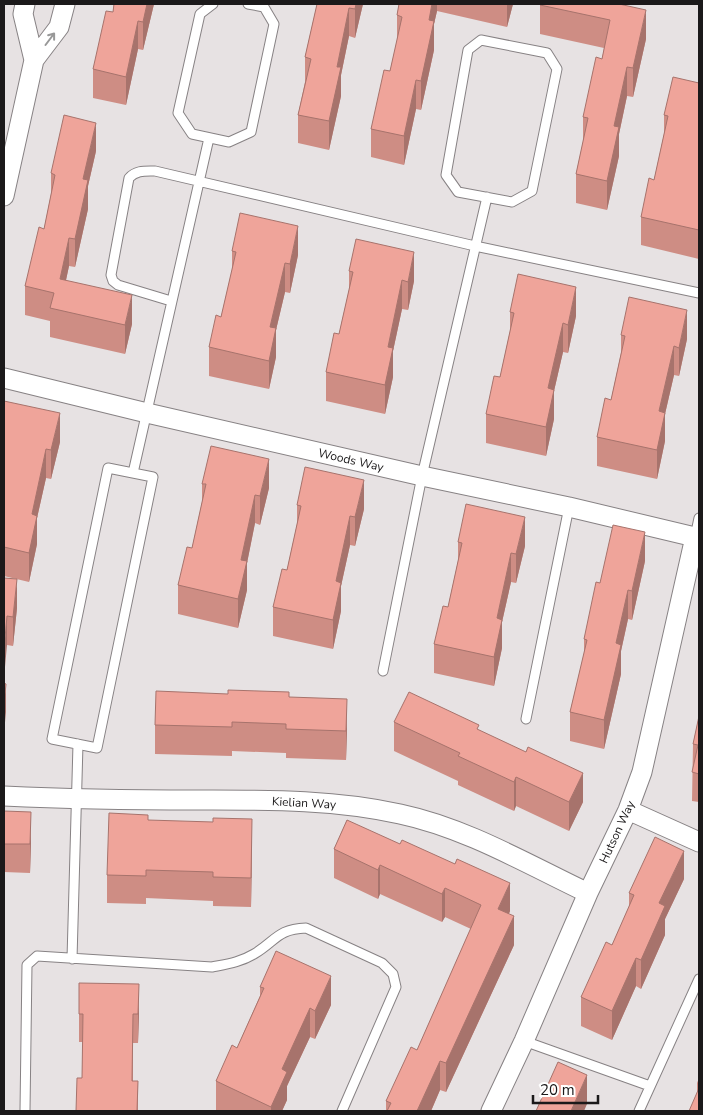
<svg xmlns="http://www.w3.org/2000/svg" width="703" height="1115" font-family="'Nunito Sans',sans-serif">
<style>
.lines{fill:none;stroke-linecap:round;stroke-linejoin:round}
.service-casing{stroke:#878284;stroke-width:11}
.minor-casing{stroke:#878284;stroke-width:21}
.service{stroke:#fff;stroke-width:9}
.minor{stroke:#fff;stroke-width:19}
.wall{fill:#ce8d84}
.shaded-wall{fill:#a7736c}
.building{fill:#efa49a;stroke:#a7736c}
.oneway{stroke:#989898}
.labels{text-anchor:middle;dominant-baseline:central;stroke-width:4;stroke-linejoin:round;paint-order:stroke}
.street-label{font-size:12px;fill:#1b191a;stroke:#fff}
</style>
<rect width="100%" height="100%" fill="#e7e2e3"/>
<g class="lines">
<defs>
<path id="service" d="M213,4L200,14L178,113L192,134L229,142L251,132L274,24L264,7L248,4
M481,40L547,53L557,69L532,191L512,202L458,192L446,175L468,50Z
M171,301L118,285L113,281L111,275L129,178C136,170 145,171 155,171L475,246L699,293
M108,468L153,477L97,748L52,739Z
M133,473L209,138
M695,537L699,518
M383,671L422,476L487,197
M526,719L569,507
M72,959L78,744
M524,1041L650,1086
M25,1111L27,965L37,956L212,967C227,964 241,962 254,954C276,941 277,929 306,928L382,963L393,974L396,987L342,1111
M639,1111L699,979"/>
<path id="minor" d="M25,4L23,14L34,60L59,27L65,4
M4,196L34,60
M4,378L147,413L422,476L569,507L699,538
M4,796C68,799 132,800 197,800C264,800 334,799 400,814C466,828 527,864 588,893
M628,810L699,842
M491,1111L524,1041L588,893L628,810L642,772L695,537"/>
</defs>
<use href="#service" class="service-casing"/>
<use href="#minor" class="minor-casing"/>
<use href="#service" class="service"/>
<use href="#minor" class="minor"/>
</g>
<path class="wall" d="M114,4H154L143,50L138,49L126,105L93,98V69L113,12Z
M317,4H363L355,38L349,36L341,75V96L329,150L298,143V115L305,82V57Z
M399,4H513L507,27L437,11L434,24V50L421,110L416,109L404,165L371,157V129L390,71L397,41V15Z
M540,4H622L646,39L633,97L627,96L619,134V156L607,210L576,203V174L583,142V117L602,59L604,48L540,34Z
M699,83V259L641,245V217L654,180L664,134V115Z
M96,151L88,186V209L75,267L69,266L66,280L132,324L125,354L50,337V321L25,315V286L44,229L51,194V173Z
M232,251L298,255L290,293L285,292L276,330V357L269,389L209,376V347L221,317L232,270Z
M349,271L414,281L408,310L402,309L393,351V377L385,414L326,401V372L339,334L349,290Z
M510,312L576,316L568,353L563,352L554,391V419L546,456L486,443V414L500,377L510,331Z
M621,335L687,339L679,376L674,375L665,414V441L657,479L597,466V437L611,400L621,353Z
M4,401L60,442L51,479L46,478L37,518V544L29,582L4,576Z
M202,484L269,488L260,525L255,523L247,563V590L238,628L178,614V585L192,548L202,502Z
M297,505L364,509L355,546L350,545L341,586V611L333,649L273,636V607L287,570L297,524Z
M458,542L525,546L516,583L511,582L502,622V648L494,686L434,673V644L448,607L458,561Z
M645,561L632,620L628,619L621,651V674L604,749L570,741V712L584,654V639L600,583Z
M4,578L17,608L13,646L7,645Z
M289,697L347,728L346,760L286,758V753L232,751V756L155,754V725Z
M699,716V802L692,801L693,744Z
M394,722L479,730L583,802L569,831L516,806L514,811L458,785V781L394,751Z
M4,811L31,841L30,873L4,872Z
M148,820L252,847L251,907L213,906V901L146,898V904L107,903V875Z
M347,820L510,911L509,914L514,945L446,1092L440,1090L431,1111H386V1101L417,1050L471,929L445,917L442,922L380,894L378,899L334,878V849Z
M684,879L665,919V935L641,989L636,986L612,1040L581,1026V997L612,945L629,907V893Z
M260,987L331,1005L315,1039L310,1037L287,1086V1100L282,1111H219L216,1110V1081L237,1048L260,996Z
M139,1013L138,1043H133V1081H138V1111H76L82,1078L83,1042H79V1014Z
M699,1078V1111L697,1093V1083Z"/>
<path class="shaded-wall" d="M147,4H154L143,50V22Z
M356,4H363L355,38V9Z
M432,4H437V11L434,24V50L421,110V81L429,20Z
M507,4H513L507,27Z
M349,8V36L341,75V96L329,150V121L337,67Z
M646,10V39L633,97V68Z
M138,21V49L126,105V77Z
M627,67V96L619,134V156L607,210V181L614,126Z
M416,80V109L404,165V136Z
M96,123V151L88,186V209L75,267V239L83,179Z
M298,226V255L290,293V264Z
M69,238V266L60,308V279Z
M414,252V281L408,310V282Z
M285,263V292L276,330V357L269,389V361L270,327Z
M402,280V309L393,351V377L385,414V385L388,347Z
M576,287V316L568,353V325Z
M132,295V324L125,354V325Z
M687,310V339L679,376V348Z
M563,323V352L554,391V419L546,456V427L548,388Z
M674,346V375L665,414V441L657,479V450L659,411Z
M60,413V442L51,479V450Z
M46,449V478L37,518V544L29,582V553L32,514Z
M269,459V488L260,525V496Z
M364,480V509L355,546V517Z
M255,495V523L247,563V590L238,628V599L241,560Z
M350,516V545L341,586V611L333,649V620L336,581Z
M525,517V546L516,583V554Z
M645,532V561L632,620V591Z
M511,553V582L502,622V648L494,686V657L497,618Z
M17,579V608L13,646V617Z
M628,590V619L621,651V674L604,749V720L616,643Z
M7,616V645L4,678V649Z
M6,684V712L4,733V704Z
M347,699V728L346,760V731Z
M583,773V802L569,831V802Z
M516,777V806L514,811V782Z
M31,812V841L30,873V844Z
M252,819V847L251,907V878Z
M684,851V879L665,919V935L641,989V960L659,903Z
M380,865V894L378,899V870Z
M510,883V911L498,937V909Z
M445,888V917L442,922V894Z
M514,916V945L446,1092V1063Z
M636,958V986L612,1040V1011Z
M331,976V1005L315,1039V1011Z
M139,984V1013L138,1043V1014Z
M310,1008V1037L287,1086V1100L282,1111H271V1107L282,1069Z
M440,1061V1090L431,1111H417Z
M587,1075V1104L584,1111H571Z"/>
<path class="building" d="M114,4H147L143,22L138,21L126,77L93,69L106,11L113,12Z
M317,4H356L355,9L349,8L337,67H341L329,121L298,115L311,59L305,57Z
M399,4H432L429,20L434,21L421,81L416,80L404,136L371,129L384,70L390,71L402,17L397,15Z
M540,4H619L646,10L633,68L627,67L614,126L619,127L607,181L576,174L588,118L583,117L596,57L602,59L610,20L540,5Z
M673,77L699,83V230L641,217L649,178L654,180L668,116L664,115Z
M64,115L96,123L83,179L88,180L75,239L69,238L60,279L132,295L125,325L50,308L54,293L25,286L39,227L44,229L55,175L51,173Z
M240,213L298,226L290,264L285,263L270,327L276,328L269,361L209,347L216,315L221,317L236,252L232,251Z
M356,239L414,252L408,282L402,280L388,347L393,348L385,385L326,372L334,333L339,334L353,272L349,271Z
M518,274L576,287L568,325L563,323L548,388L554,390L546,427L486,414L494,376L500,377L514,313L510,312Z
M629,297L687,310L679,348L674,346L659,411L665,413L657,450L597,437L605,398L611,400L625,336L621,335Z
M4,401L60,413L51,450L46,449L32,514L37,516L29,553L4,547Z
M211,446L269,459L260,496L255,495L241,560L247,561L238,599L178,585L187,547L192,548L206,484H202Z
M305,467L364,480L355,517L350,516L336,581L341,583L333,620L273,607L282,569L287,570L301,506L297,505Z
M466,504L525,517L516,554L511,553L497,618L502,620L494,657L434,644L443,606L448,607L462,543L458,542Z
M613,525L645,532L632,591L628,590L616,643L621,645L604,720L570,712L587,640L584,639L596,582L600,583Z
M4,578L17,579L13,617L7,616L4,649Z
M4,683L6,684L4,704Z
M228,690L289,692V697L347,699L346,731L286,729V724L232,722V727L155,725L156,691L228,694Z
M409,692L479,725L477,729L526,752L528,747L583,773L569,802L516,777L514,782L458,756L460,753L394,722Z
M699,716V774L692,772L698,745L693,744Z
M4,811L31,812L30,844H4Z
M109,813L148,815V820L213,822V818L252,819L251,878L213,877V872L146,870V876L107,875Z
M347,820L400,844L402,840L455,864L457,859L510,883L498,909L514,916L446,1063L440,1061L417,1111H387L391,1103L386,1101L411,1047L417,1050L481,905L445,888L442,894L380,865L378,870L334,849Z
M655,837L684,851L659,903L665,906L641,960L636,958L612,1011L581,997L606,942L612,945L634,895L629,893Z
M276,951L331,976L315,1011L310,1008L282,1069L287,1072L271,1107L216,1081L232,1045L237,1048L264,988L260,987Z
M79,983L139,984L138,1014H133L132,1081H138L137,1111H76L77,1078H82L83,1014H79Z
M558,1062L587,1075L571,1111H536Z
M699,1088V1111H689Z"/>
<defs><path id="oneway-shaft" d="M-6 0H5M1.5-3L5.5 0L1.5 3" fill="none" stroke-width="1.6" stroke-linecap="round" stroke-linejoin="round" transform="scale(1.25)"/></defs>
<use class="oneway" href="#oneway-shaft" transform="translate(50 39) rotate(-53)"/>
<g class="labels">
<g class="street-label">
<text transform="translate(351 460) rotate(13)">Woods Way</text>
<text transform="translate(304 803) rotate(3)">Kielian Way</text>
<text transform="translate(617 832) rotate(-65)">Hutson Way</text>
</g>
</g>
<rect width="703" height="1115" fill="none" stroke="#1b191a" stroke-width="10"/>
<path d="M533 1095v8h65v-8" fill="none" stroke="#1b191a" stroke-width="2.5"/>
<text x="540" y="1095" font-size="15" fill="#1b191a" stroke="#ffffff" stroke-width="4" paint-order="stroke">20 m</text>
</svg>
